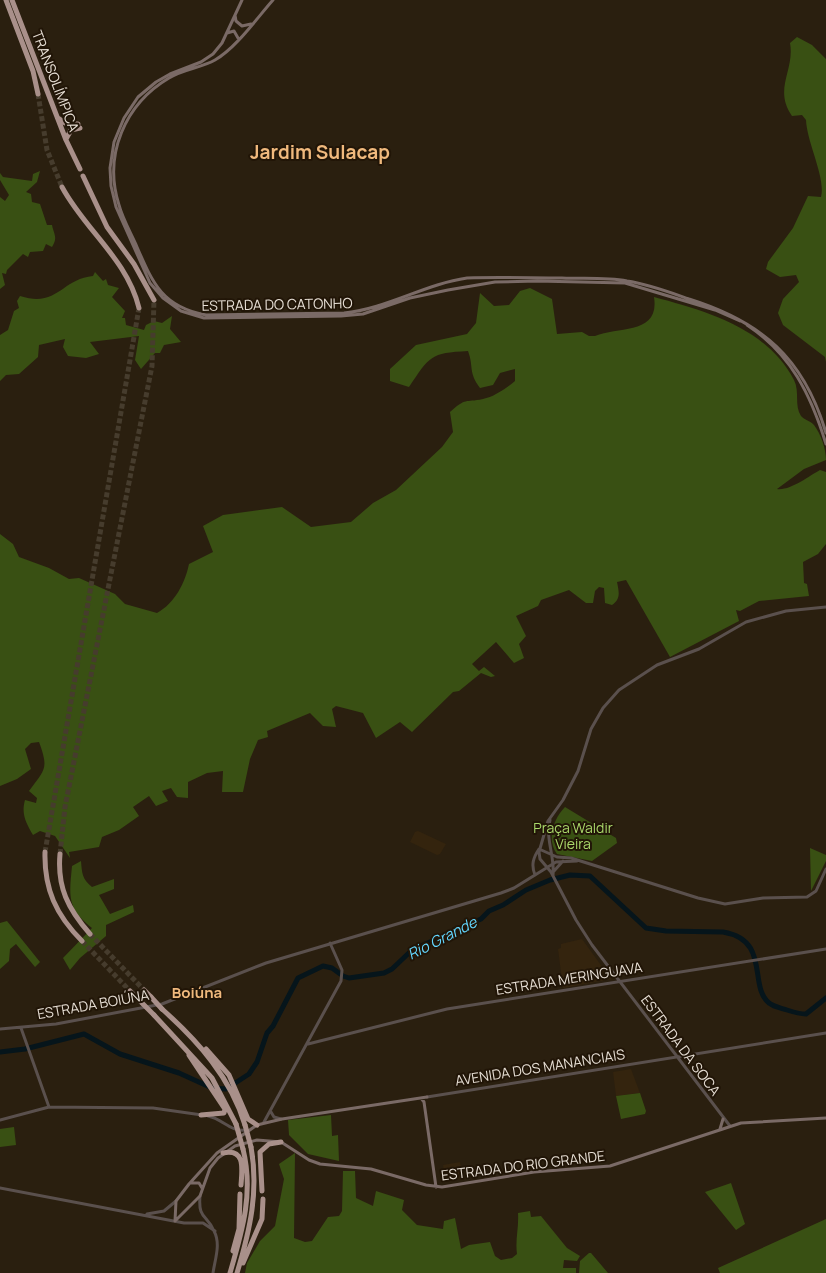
<svg xmlns="http://www.w3.org/2000/svg" width="826" height="1273" font-family="Manrope,sans-serif">
<style>
.built{fill:#34240e}
.green{fill:#395013}
.lines{fill:none;stroke-linecap:round;stroke-linejoin:round}
.river{stroke:#06151b;stroke-width:5}
.motorway-tunnel{stroke:#463c2d;stroke-width:5;stroke-dasharray:5 2.5;stroke-linecap:butt}
.tertiary{stroke:#5a504d;stroke-width:3}
.secondary{stroke:#7a6a66;stroke-width:3}
.motorway{stroke:#a9908a;stroke-width:5}
.motorway-bridge{stroke:#a9908a;stroke-width:5}
.labels{text-anchor:middle;dominant-baseline:central;stroke-width:4;stroke-linejoin:round;paint-order:stroke}
.street-label{font-size:14px;fill:#e7dfd5;stroke:#211507}
.park-label{font-size:14px;fill:#aad86b;stroke:#211507}
.water-label{font-size:15px;font-style:italic;fill:#63d7ff;stroke:#211507}
.neighbourhood-label{font-size:15px;font-weight:bold;fill:#f0b97d;stroke:#211507}
.district-label{font-size:19px;font-weight:bold;fill:#f0b97d;stroke:#211507}
</style>
<rect width="100%" height="100%" fill="#2a1f0f"/>
<path class="built" d="M418,831L446,844L440,854L437,855L410,842L415,832Z
M582,939L611,979L563,988L558,949L561,948V944Z
M631,1069L640,1093L616,1096L613,1072Z
M460,1162L463,1178L445,1181L443,1165Z"/>
<path class="green" d="M797,37L812,45L826,59V362L825,357L783,325L778,313L783,299L799,282L796,275L780,277L766,269L768,262L793,228L808,196L821,197C826,178 807,143 806,120L802,115L792,116C773,89 795,70 790,43Z
M40,171L37,182L26,192L31,194L32,202L40,204L47,225H52C54,235 58,237 52,247L46,244L43,251L30,252L28,257L23,254L7,270L6,274L2,273L5,285L0,289V197L5,201L9,195L0,180V173L3,177L32,181L33,174Z
M95,272L103,281L106,279L108,285L119,288L112,297L125,311L122,318H125L126,325L144,330L146,325L154,321L162,323L172,316L170,329L181,342L164,345L160,353H155L141,369L135,360L139,336L90,342L99,354L86,358L68,356L63,347L65,339L39,345L38,357L19,374L6,375L0,381V335L8,330L14,311L19,308L17,301L20,296C58,308 61,279 93,276Z
M530,288L552,299L557,334L582,332L589,336H595C619,326 660,335 654,297C706,311 767,328 794,380C800,392 794,405 801,416C804,420 811,421 814,425C821,434 826,449 826,460L804,469L777,489C790,491 809,476 820,470L826,472V544L818,554L803,562L804,583L807,584L809,596L759,601L740,611L736,610L739,621L670,657L626,580L617,582C619,592 621,599 612,605L605,603L604,588L599,587L595,591L593,603H586L569,590L541,600L538,606L516,616L526,636L519,644L524,658L514,663L496,642L472,664L479,671L484,667L495,676L491,677L481,673L459,691L453,692L412,732L400,722L376,738L363,713L336,706L332,709L336,727L323,726L310,713L267,731L268,737L258,740L250,759L243,792H222L223,771L207,773L188,782V798L177,797L171,788L162,791L168,801L156,806L149,796L133,807L139,816L119,830L102,837L99,847L69,852L70,858L55,836L40,831L33,835C26,823 21,814 25,800L36,803L37,798L29,791C45,769 49,769 39,742L31,743L25,749L31,769L17,779L0,786V534L13,544L19,557L49,568L69,579L79,578L115,594L125,604L157,613C175,603 185,583 189,564L213,552L203,526L223,515L282,507L311,527L351,522L373,503L396,490L442,447L453,432L450,412C467,397 464,403 483,399C494,397 507,388 515,381V369L500,373L493,385L480,388C468,372 474,367 468,351C430,353 430,356 409,387L390,381V369L416,345L467,334L476,323L480,293L494,306L509,305L520,291Z
M565,807L616,838L617,843L592,861L557,854C546,839 554,818 565,807Z
M810,848L826,855V861L811,891Z
M81,861C82,873 82,879 92,887L114,879V889L99,895L110,914L133,905L134,912L106,925V936L80,958L70,970L63,958L92,928C67,908 69,897 72,866Z
M7,921L40,962L35,967L16,944L10,949L9,961L0,969V923Z
M640,1093L646,1111L645,1114L621,1119L616,1096Z
M331,1115L332,1136L338,1135L339,1161L308,1154L289,1135L288,1120Z
M14,1127L16,1145L0,1147V1129Z
M295,1153L294,1238L305,1242L312,1241L328,1217L339,1216L342,1211L343,1171H355L356,1198L373,1206L376,1191L404,1200L402,1210L417,1225L443,1229L444,1221L455,1218L461,1249L469,1245L490,1242L495,1256L501,1260L512,1258L517,1254C515,1240 519,1228 518,1213L530,1211L531,1217L541,1216L567,1248L580,1256L577,1261L564,1260L563,1268H576V1273H245L247,1263L260,1241L275,1226L284,1179L279,1164Z
M731,1183L745,1224L736,1230L705,1192Z
M826,1219V1273H720L718,1268Z
M589,1253H591L608,1273H579L580,1261Z"/>
<g class="lines">
<path class="river" d="M0,1052L25,1049L84,1034L120,1054L179,1073L212,1088L226,1089L249,1074L257,1062L267,1033L273,1026L298,978L323,966L332,968L343,976L349,978L384,973L392,969L412,950L481,919L489,911L503,905L526,890L550,880L570,875L590,876L646,928L666,931L723,932C771,940 748,986 769,1003C774,1007 781,1008 787,1010C793,1012 799,1014 806,1014L826,998"/>
<path class="motorway-tunnel" d="M38,94L47,150L62,187
M45,852L139,308
M60,854L65,807L152,366L154,300
M90,934L144,990
M82,941L130,991"/>
<path class="tertiary" d="M550,820C545,839 555,856 553,875
M554,871L563,861
M535,875C531,865 533,858 539,849L557,857L571,858L698,898L725,904L763,898L807,897L816,891L826,869
M21,1028L49,1107
M0,1029L56,1024L162,1004L266,963L501,893L514,888L556,862L577,861
M308,1044L447,1009L826,949
M427,1097L826,1033
M271,1112L274,1117L281,1119
M208,1116C223,1119 230,1132 246,1130
M0,1120L49,1107L153,1108L202,1115
M264,1122L341,981L342,970L330,943
M730,1126L592,945L576,920L551,872L540,859L539,852L548,821L563,800L578,771L591,729L603,708L619,690L657,665L699,649L746,622L786,611L826,607
M0,1188L184,1223H203L215,1231
M200,1196C198,1220 207,1214 214,1231C221,1244 215,1259 213,1273
M147,1214L164,1211L176,1201"/>
<path class="secondary" d="M242,0L222,43L213,54L201,62L170,74L156,82L138,97L124,118L114,142L110,168L111,186L116,207L150,283L163,298L181,311L204,318L341,316L363,314L410,298L448,290L495,282L537,281L625,283L715,310L740,321
M273,0C257,18 236,48 215,60C201,68 183,69 169,78C125,104 103,155 119,205C123,220 131,233 137,247C153,284 163,307 206,315L344,313C386,309 425,284 467,278C499,277 531,278 562,278C584,279 606,277 627,281C648,284 669,292 689,299C762,322 804,358 826,433
M235,15L236,21L242,26L251,24
M227,33L234,31L238,38
M747,325C791,354 811,395 826,444
M421,1098L424,1102L436,1187
M720,1129L723,1119
M191,1183H199L202,1188
M175,1221L200,1196L210,1168L218,1158L235,1146L257,1140L281,1142L309,1160L320,1164L371,1169L426,1185L442,1187L534,1172L610,1166L741,1123L826,1118
M175,1221L176,1201L189,1184L217,1153L257,1125L282,1119L427,1097"/>
<path class="motorway" d="M6,0L33,71L38,94
M12,0L66,140L80,169
M58,118L65,123L78,124
M66,139L71,130L80,128
M83,176L107,227L134,264L154,300
M62,187C85,230 127,259 139,308
M45,852C44,889 56,915 82,941
M60,854C57,887 68,909 90,934
M144,990L151,997
M130,991L140,1001
M162,1009C198,1041 231,1078 245,1125
M154,1015L212,1078L236,1124
M206,1049L229,1075L248,1119L257,1125
M189,1055L225,1109L224,1113L201,1115
M223,1153C246,1148 242,1170 241,1185
M262,1191L260,1152L269,1144L281,1142
M233,1251L239,1229L240,1194
M243,1263L262,1219L263,1199
M230,1273C242,1232 254,1193 243,1149
M237,1273C250,1230 259,1191 251,1147"/>
<path class="motorway-bridge" d="M151,997L162,1009
M140,1001L154,1015
M236,1124L243,1149
M245,1125L251,1147"/>
</g>
<g class="labels">
<g class="street-label">
<text transform="translate(56 81) rotate(69)">TRANSOLÍMPICA</text>
<text transform="translate(277 304) rotate(-1)">ESTRADA DO CATONHO</text>
<text transform="translate(569 978) rotate(-9)">ESTRADA MERINGUAVA</text>
<text transform="translate(93 1004) rotate(-10)">ESTRADA BOIÚNA</text>
<text transform="translate(681 1045) rotate(53)">ESTRADA DA SOCA</text>
<text transform="translate(540 1067) rotate(-9)">AVENIDA DOS MANANCIAIS</text>
<text transform="translate(523 1165) rotate(-7)">ESTRADA DO RIO GRANDE</text>
</g>
<g class="park-label">
<text x="573" y="827">Praça Waldir<tspan x="573" dy="16">Vieira</tspan></text>
</g>
<g class="water-label">
<text transform="translate(442 938) rotate(-27)">Rio Grande</text>
</g>
<g class="neighbourhood-label">
<text x="197" y="992">Boiúna</text>
</g>
<g class="district-label">
<text x="320" y="152">Jardim Sulacap</text>
</g>
</g>
</svg>
